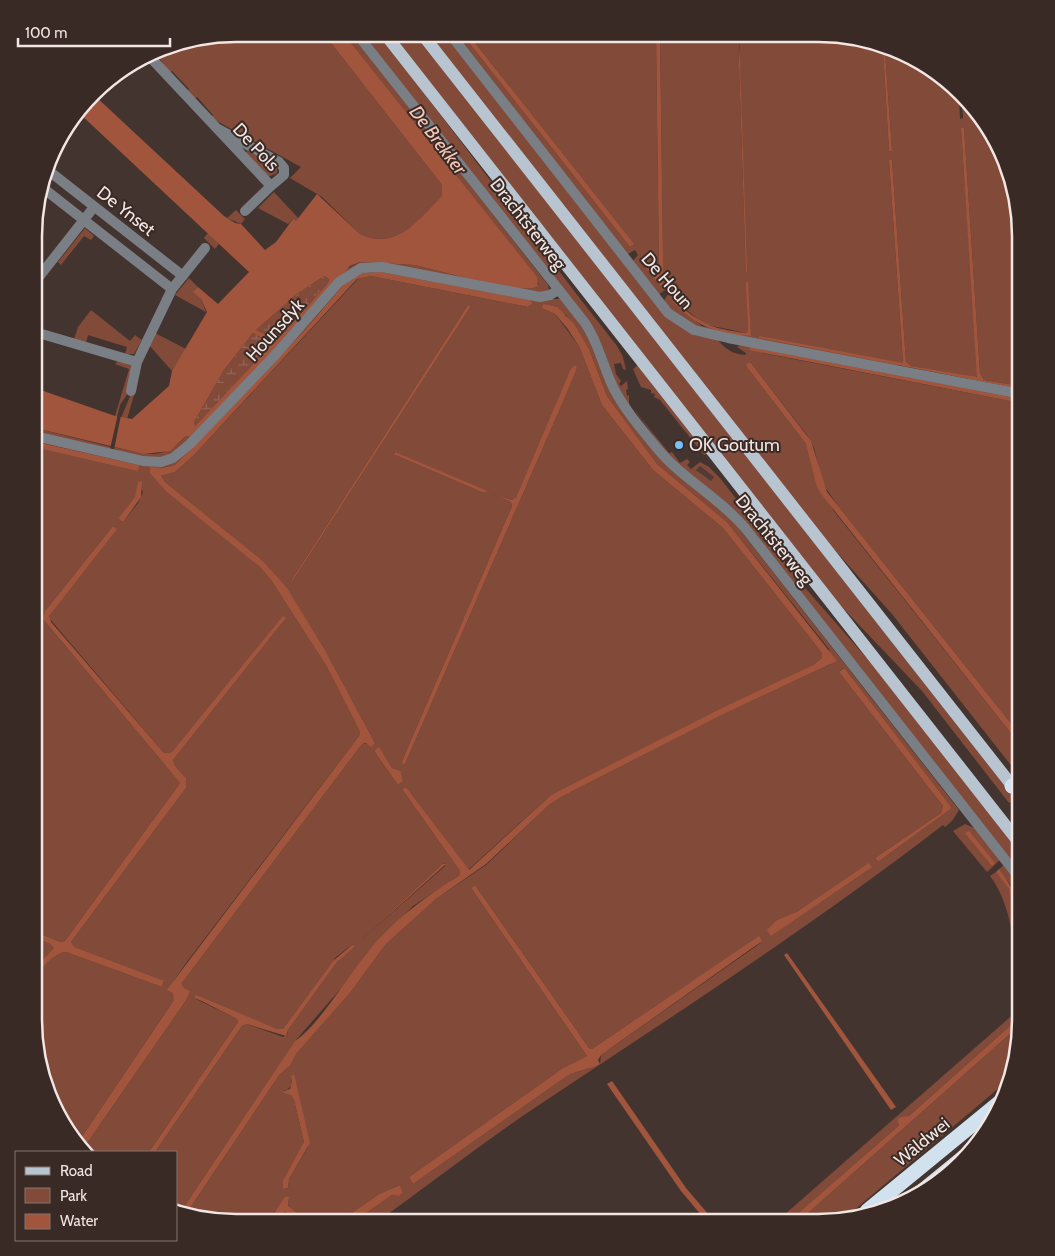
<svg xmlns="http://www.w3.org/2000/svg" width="1055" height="1256" font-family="Cabin,sans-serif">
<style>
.built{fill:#523b35}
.green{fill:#824a39;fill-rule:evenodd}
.wetland{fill:url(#wetland-marsh)}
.water{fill:#a2553d;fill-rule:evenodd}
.pier{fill:#44342f}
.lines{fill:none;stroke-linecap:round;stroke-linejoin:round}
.street{stroke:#797f84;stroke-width:10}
.primary{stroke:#b8c5d0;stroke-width:12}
.highway{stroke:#d1e1ee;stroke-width:15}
.poi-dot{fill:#77bff7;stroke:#392a25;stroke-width:2}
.labels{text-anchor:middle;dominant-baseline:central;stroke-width:4;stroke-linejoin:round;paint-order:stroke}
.street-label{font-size:18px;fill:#f1e6e3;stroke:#392a25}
.poi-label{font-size:18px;fill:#f1e6e3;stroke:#392a25;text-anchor:start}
.water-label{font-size:19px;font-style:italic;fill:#f6c8ba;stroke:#392a25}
.rim{fill:none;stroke:#f1e6e3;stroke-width:2.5}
</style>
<defs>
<pattern id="wetland-marsh" width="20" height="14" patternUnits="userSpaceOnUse" patternTransform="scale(1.25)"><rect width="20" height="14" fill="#824a39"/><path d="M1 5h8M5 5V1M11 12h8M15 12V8" fill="none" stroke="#946456"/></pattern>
</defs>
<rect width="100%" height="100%" fill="#44342f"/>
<path class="built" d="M699,465L714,477L711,482L696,470Z"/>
<path class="green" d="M237,34H324L442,185V196C419,218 397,252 360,234L322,197L290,178L301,167L213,119L211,118L213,115L197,97L194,99L187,91L189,89L172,71L169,73L156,53L171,45Z
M344,34H352L548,285L549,290L546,293L360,267L189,442L161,460L114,451V447C145,454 163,462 186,436L190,437L345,270L360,262L415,265L485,283L535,287L539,284L492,221Z
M363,34H378C459,137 536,243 617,346L623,357L626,370L623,369L621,363L614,364L616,374L621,381L619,384L621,386L627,381L628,389L626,390L627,396L629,395V406L617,387L602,345Z
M392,34H415L1015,799L1009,803L922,691L840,605Z
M429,34H446L655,301L718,340C725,349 733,354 745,355L746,353L737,347L743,343L1021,396V399L752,351L1021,403V736L838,506L823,484L814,448L807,435L751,363L746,366L806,444L833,510L1021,746V778L892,614L823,537Z
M453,34H462L630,247L633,244L468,34L656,35L659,272H654L643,257L639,260L661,287L663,255L660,35H738L746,272L739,35L845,36L883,50L889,151H892L885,51L931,68L959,97L960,119L963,118L962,101L994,135L1014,184L1021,236V386L984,380L980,373L964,128L961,129L978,375L975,378L911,366L906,362L892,160L889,161L903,363H897V366L751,340L687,324L663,302L668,294L665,290L658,295L632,262L638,255L635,250L626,255ZM747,282L751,336L702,326L671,300L673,298L703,324L746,333L748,330Z
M247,151L277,166V173L268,177L246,153Z
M274,192L299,219L295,222L293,219L288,224L258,208Z
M236,210L245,219L241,224L227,218Z
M85,228L94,236L91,240L84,236L61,265L58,262Z
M208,233L219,244L215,249L204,238Z
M370,269L540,299H560L588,334L643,435L726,512L959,810L952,821L945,827L943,825C812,926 673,1016 536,1107C482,1143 430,1184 377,1222H353L392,1195L399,1196L403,1193L400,1185L379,1194L339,1222H308L288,1208L289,1198L275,1211L268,1222H223L186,1214L280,1074L291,1065L296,1054L350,993L386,944L436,899L486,865L549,805L561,797L724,714L831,664L829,649L727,522L657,464L607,396L589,349L566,315L546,310L555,314L579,346L602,405L653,470L723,528L822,653V658L813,665L551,795L468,870L406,787L402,789L460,871V875L413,906L366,954L343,986L296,1040L180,1213H176V1152H155L242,1026L247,1024L283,1037L287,1035L288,1030L337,962L353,944L336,957L283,1029H277L194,998L237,1019L238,1022L149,1152H90L85,1146L187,999L190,991L183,987L182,983L362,744L375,743L325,650L288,591L262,560L165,482L161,476L175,472L194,455L358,279L371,276L528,307L531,305L370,272L344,284L305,330L175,465L162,468H151L156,479L260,567L271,580L327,667L360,732L359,736L186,963L170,986L175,996L174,1000L79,1141L61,1121L41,1072L34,1020V978C42,969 53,953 66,952L162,987L164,982L73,947L71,942L186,788V778L175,766L173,760L286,618L172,752L164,753L49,618L50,613L114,526H113L45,611L43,619L180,783L65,941L60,942L34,931L35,438L166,463L339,285ZM468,305L471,306L292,582L291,581ZM577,368L569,388L405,764L402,761L512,506L511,502L492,494L512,500L516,499L570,370ZM41,443L139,465L38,447ZM394,452L486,490V492L484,493L393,454ZM138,482L143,492L138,503L124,521L137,493ZM843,668L952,808L878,862L875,858L941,813L943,806L839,672ZM379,748L392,768L401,771L403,781L398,785L374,751ZM445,863V866L361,940ZM475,885L589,1048L592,1049L690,983L762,942L601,1055L600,1064C590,1070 577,1070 567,1076L413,1184L409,1177L563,1068L587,1056L471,888ZM822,896L776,932L771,936L777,920L797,913ZM291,1076L308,1147L289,1179L288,1188L284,1189L304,1142L294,1100L291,1095L283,1091L287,1090L292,1085Z
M189,278L198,287L194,292L201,299L206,312L175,295Z
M91,310L130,341L135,335L142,340L134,354H125L127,347L88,335L86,343L74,339L78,327Z
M155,333L186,349L172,371L149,345Z
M118,361L132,366L128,393L120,405L117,417L115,416L129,369L115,364Z
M638,365L707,454L704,455L660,400L654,397L655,394L651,393V390L641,387L633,369Z
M131,394L134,395L127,419L121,418Z
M632,407L669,453L672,452L680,463L687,459L690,462L687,465L691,469L700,462L709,467L720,478L806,589L878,671L1021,854V873L741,518L732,507L677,464L662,447ZM700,466L714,477L711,481L696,470Z
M35,428L111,447L110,450L35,434Z
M965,824L977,829L1000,860L987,872L953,831Z
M1004,865L1021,886V916L1013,888L999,869Z
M996,872C1000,877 1007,884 1010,891C1020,916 1021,961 1021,989C1014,952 1013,906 990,876Z
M34,937L50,944L54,948L34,968Z
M1021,991V1016L909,1116L897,1120L899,1125L896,1128L788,1222H776L1016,1012Z
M1021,1024V1033L1006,1082L846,1217L831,1222H798Z
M285,1212L299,1222H275Z"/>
<path class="wetland" d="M324,276L329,279L328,283L276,340L256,330L297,294Z
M253,333L269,341L270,346L195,426L194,422L224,370Z"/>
<path class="water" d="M324,34H344L537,277L538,286L532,288H517L485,283L415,265L360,262L350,266L288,336L190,437L186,436L170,451L144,454L35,428V388L115,416L132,419L169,386L172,371L207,312L201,299L193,292L198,287L218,304L249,272L79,113L94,95L224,216L235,223L241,224L265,250L276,242L293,219L296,221L317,194L360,234C397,252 419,218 442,196V185ZM324,276L329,279L328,283L277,340L256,330L297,294ZM253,333L268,341L270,346L195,426L194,422L224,370Z
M462,34H468L634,244L630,247Z
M656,35H660L663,255V285L661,287L639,260L643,257L654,272H659Z
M738,35L740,59L747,272H746Z
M883,50L885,51L892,151H889Z
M961,128H964L980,373L984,380L1021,386V389L759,338V336L903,363L889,160H892L906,362L911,366L977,377Z
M380,272L530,300L532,304L528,307L371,276L357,279L194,455L175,472L161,476L165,482L262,560L287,588L325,650L375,743L371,747L366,743L362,744L182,983L183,987L190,991L187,999L85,1146L79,1141L174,1000L173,993L167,990L169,987L359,736L360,732L327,667L271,580L260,567L167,492L150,473V467L162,468L175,465L305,330L344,284L362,273Z
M746,282H748L751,336C715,333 697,327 671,300L673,298C697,323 712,329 746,333L748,330Z
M543,304L557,307L574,324L589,349L607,396L657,464L727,522L837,661L724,714L561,797L549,805L486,864L436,899L386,944L350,993L296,1054L291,1065L280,1074L186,1214L180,1213L295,1041C320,1024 347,977 367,953C393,920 425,897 460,875V871L402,789L406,787L469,870L551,795L720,709L813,665L822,658V653L723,528L653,470L602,405L579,346L567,328L555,314L542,308Z
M468,305L471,306L292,582L291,581Z
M750,347L1021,399V403L749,350Z
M747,363H751L811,441L827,492L1021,736V746L822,495L817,487L806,444L746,366Z
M575,365L577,368L569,388L405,764H403L402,761L512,506L511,502L492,494L512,500L516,498L570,370Z
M41,443L139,465L138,471L38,448Z
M395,452L486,490L487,491L484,493L393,454Z
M142,481L141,497L124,521H121L119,518L135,497L138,482Z
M113,526L117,529L49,616L51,622L164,753L172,752L283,616L286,618L173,760L175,766L186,778V788L71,942L74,947L164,981L162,987L66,952C53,953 42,969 34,978V968L54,948L50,944L34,937V931L60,942L65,941L180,783L43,619L45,611Z
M844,668L952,808L878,862L875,858L941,813L943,806L839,672Z
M379,747L392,768L401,771L403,781L398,785L374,751Z
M969,831L995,863L992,866L965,833Z
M869,863L872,867L771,936L767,930L777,920L797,912Z
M443,864H446L361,940Z
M999,869C1022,899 1021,913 1021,950L1009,889L996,872Z
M475,885L589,1048L592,1049L759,936L762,941L601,1055L598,1060L600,1064C590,1070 577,1070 567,1076L413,1184L409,1177L563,1068L587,1056L471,888Z
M352,945L355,946L337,962L288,1030L286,1036L247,1024L242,1026L155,1152H149L238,1022L237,1019L194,997L196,995L277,1029H283L333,961Z
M787,953L896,1107L891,1110L784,955Z
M1021,1016V1024L798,1222H788L896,1128L899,1125L897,1120L901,1117L909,1116Z
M294,1074L310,1143L289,1179L288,1188L283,1189V1181L304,1142L294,1100L291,1095L282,1092L290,1089L292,1082L291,1076Z
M612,1081L686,1188L715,1222H707L681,1191L607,1084Z
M400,1185L403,1193L399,1196L392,1195L353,1222H339L379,1194Z
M285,1197H289L288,1206L308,1222H299L285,1212L275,1222H268Z"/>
<path class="pier" d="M118,414L121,415L114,450L110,449Z"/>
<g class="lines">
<path class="street" d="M357,34L585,323C599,343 603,367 614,389C625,410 642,430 657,448C682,479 719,497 745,528L1021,880
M450,34L668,313L694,330L728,338L1021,394
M150,57L271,186L284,175V168L279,162L218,129
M49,171L183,276
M43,188L172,289
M245,211L271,186
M35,282L94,207
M35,332L137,362L172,289L205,248
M131,391L137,362
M35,436L143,461L161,462L173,458L190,444L277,353L339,282L361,268L382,267L540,297L550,295L558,290"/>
<path class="primary" d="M385,34L1021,845
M422,34L1021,797"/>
<path class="highway" d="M1012,786L1021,787
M916,1196L970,1152
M867,1211L1000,1102"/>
</g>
<circle class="poi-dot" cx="679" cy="445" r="5"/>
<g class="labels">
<g class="street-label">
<text transform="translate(256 147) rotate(47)">De Pols</text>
<text transform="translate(126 211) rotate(38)">De Ynset</text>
<text transform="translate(528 224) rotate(52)">Drachtsterweg</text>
<text transform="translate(667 281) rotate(49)">De Houn</text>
<text transform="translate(275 330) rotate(-48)">Hounsdyk</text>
<text transform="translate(774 540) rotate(51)">Drachtsterweg</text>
<text transform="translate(922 1142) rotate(-39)">Wâldwei</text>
</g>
<g class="poi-label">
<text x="689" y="445">OK Goutum</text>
</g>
<g class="water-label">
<text transform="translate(438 140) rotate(53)">De Brekker</text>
</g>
</g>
<path d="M0 0H1055V1256H0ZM236 42H818A194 194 0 0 1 1012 236V1020A194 194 0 0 1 818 1214H236A194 194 0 0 1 42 1020V236A194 194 0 0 1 236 42Z" fill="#392a25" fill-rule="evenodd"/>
<path class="rim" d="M236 42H818A194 194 0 0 1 1012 236V1020A194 194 0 0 1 818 1214H236A194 194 0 0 1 42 1020V236A194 194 0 0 1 236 42Z"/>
<rect x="15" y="1151" width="162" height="90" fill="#392a25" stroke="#837571"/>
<rect x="25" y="1167" width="25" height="8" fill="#b8c5d0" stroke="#837571"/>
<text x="60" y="1176" font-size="15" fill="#f1e6e3">Road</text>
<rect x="25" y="1188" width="25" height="15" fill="#824a39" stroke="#837571"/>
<text x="60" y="1201" font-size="15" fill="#f1e6e3">Park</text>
<rect x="25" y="1214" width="25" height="15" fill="#a2553d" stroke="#837571"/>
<text x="60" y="1226" font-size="15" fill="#f1e6e3">Water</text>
<path d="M18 38v8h152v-8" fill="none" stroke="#f1e6e3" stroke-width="2.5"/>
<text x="25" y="38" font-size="15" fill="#f1e6e3" stroke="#392a25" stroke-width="4" paint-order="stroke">100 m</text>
</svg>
